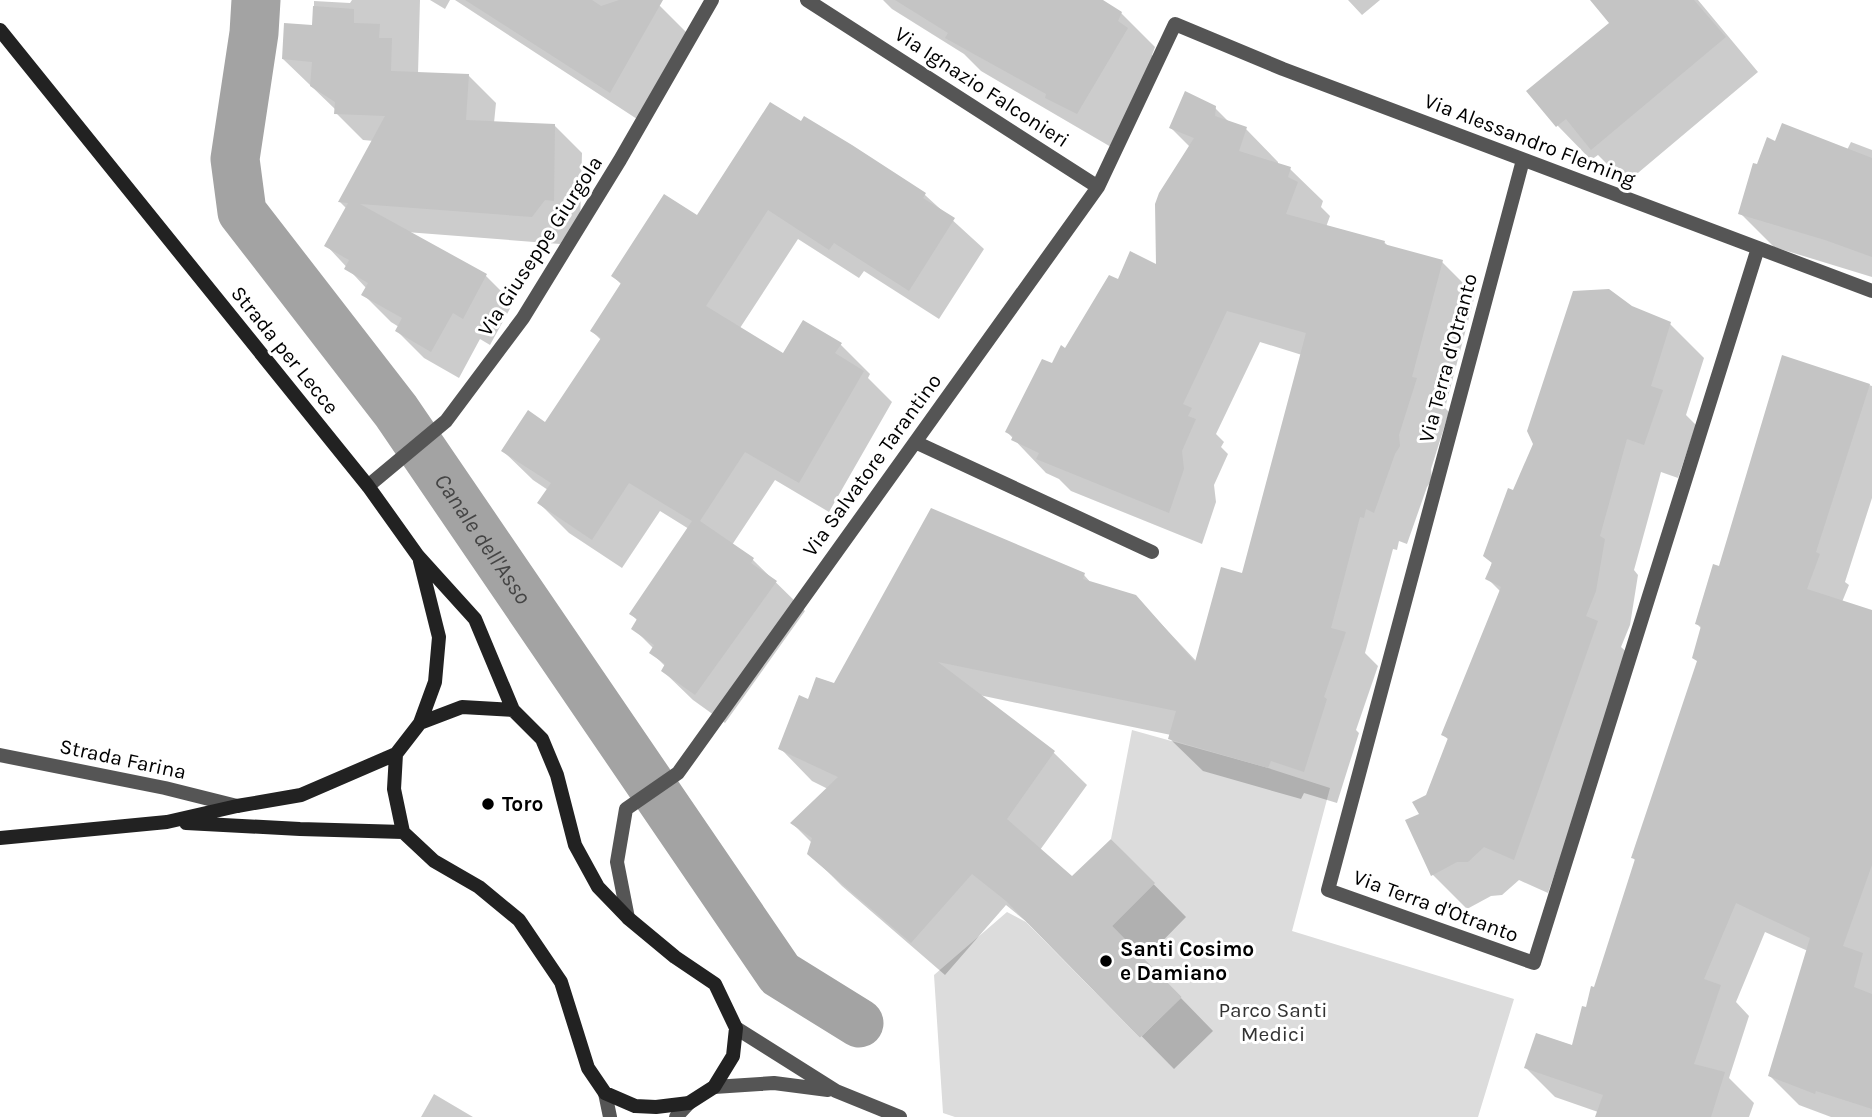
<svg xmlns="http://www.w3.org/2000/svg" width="1872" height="1117" font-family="Karla,sans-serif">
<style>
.green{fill:#dcdcdc}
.shadow{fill:#0003}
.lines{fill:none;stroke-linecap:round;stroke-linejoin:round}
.canal{stroke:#a3a3a3;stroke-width:49}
.building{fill:#c4c4c4}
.minor{stroke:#555;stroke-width:14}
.tertiary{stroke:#555;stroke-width:14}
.secondary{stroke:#222;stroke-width:14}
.poi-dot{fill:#000;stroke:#fff;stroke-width:2.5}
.labels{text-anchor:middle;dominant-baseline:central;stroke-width:6;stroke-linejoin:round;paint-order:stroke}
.street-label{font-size:21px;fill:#000;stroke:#fff}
.poi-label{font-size:21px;font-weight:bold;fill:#000;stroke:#fff;text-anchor:start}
.park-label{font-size:21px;fill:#333;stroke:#fff}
.water-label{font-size:23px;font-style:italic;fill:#444;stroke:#fff}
</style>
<rect width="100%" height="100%" fill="#fff"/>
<path class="green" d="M1132,730L1268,768L1330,788L1292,931L1514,999L1478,1117H955L943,1113L934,975L1007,912L1026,922L1140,1038L1182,997L1112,926L1154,884L1111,839Z"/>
<path class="shadow" d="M352,0H420L418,74L468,75L496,103L494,123L555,126L582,153L580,227H572L560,244L406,232L486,276L513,303L490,345L480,339L459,378L424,358L397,331L399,327L391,322L364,295L367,289L327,246L347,209L340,202L374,141L363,140L336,113V110L283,59L314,27V1L350,3Z
M430,0H450L445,9Z
M455,0H650L660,6L687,33L637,119Z
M883,0H1099L1121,13L1155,47L1152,55L1161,64L1111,147L981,71L964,54L892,9Z
M1348,0H1380L1362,15Z
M1592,0H1698L1758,72L1626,183L1598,155L1591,160L1558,126L1529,92L1612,23Z
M771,104L925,195L984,249L939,319L864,271L859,278L798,239L740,328L783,355L840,344L870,374L868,378L892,402L829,512L775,480L732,545L753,560L805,611L725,723L693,700L663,671L666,667L651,652L654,649L633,628L638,621L631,614L689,529L660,511L622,568L569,533L539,503L548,490L533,480L503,451L546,424L601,340L592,331L622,285L613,276L698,218Z
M1215,108L1231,124L1246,129L1278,162V165L1290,169L1323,201L1321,207L1330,216L1326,227L1384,242L1389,247L1442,262L1475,295L1445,408L1449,412L1431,469L1432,480L1427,487L1407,544L1399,541L1397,550L1393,549L1365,653L1378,666L1356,730L1359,733L1337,803L1304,793L1301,799L1203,771L1170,739L1171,735L979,695L1054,753L1087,785L1040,850L1072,879L1111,841L1186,917L1144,960L1213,1031L1174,1069L1038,931L1006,905L945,975L842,886L809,853L812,843L792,823L828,789L812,781L780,748L809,701L834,685L1084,575L1092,584L1135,596L1197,662L1243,575L1302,355L1260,342L1216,434L1224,442L1221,447L1228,454L1214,485L1216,502L1202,544L1071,491L1059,479L1046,473L1007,432L1053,365L1118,282L1158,267L1190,147L1171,128Z
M1851,142L1872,150V277L1774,247L1740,213L1759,166L1776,144L1847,150Z
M1631,307L1670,324L1704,358L1686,415L1696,425L1678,478L1661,472L1634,570L1638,575L1630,625L1621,647L1631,656L1548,893L1519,880L1502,895L1491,896L1467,909L1433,875L1407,821L1422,815L1449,740L1443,735L1501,592L1487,578L1514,492Z
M1783,357L1872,386V498L1845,582L1849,585L1842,602L1872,611V1117H1831L1799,1105L1770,1076L1808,951L1765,932L1736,1002L1749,1016L1729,1078L1754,1103L1749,1117H1596L1598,1112L1555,1097L1526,1068L1573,1047L1595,989L1636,861L1633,858L1699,662L1702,629L1697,624L1720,568Z
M434,1094L473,1117H421Z"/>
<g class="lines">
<path class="canal" id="s1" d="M256,0L254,33L235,159L242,212L396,411L780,974L859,1023"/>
</g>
<path class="building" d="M465,0H592L601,6L619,0H663L610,93Z
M895,0H1103L1122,12L1118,21L1128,28L1077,114L1045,98L1046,94L945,38L948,33Z
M1590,0H1694L1726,37L1591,150L1566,119L1556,127L1526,91L1609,23Z
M313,6L354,9V23L380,24L379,38H392L391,71L469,74L466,120L555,124L554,201L545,200L532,217L360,204L487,274L463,319L453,313L431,352L395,331L402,318L361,295L368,283L344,269L349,260L324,246L348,203L338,202L385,116L334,114L335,102L310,86L312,62L282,59L284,23L312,25Z
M1185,91L1216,106L1215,116L1247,127L1239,151L1291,167L1288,177L1298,182L1286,214L1385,241L1384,244L1443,260L1412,377L1417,378L1399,435L1400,446L1395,454L1374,513L1366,509L1364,518L1360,517L1331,628L1346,632L1324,697L1327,699L1304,772L1271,761L1268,768L1168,739L1176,711L938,662L1055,751L1007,819L1072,876L1111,839L1155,883L1112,926L1182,997L1140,1038L1006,901L972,874L911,943L807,854L812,838L790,823L838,777L778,749L799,695L808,699L816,677L834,683L931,508L1085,573L1083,579L1136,595L1195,662L1221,567L1242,573L1306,333L1227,311L1183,404L1192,408L1188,416L1196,419L1182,451L1184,469L1169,513L1036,459L1039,453L1011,440L1013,436L1005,432L1042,359L1052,363L1061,345L1065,348L1109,275L1118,279L1130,251L1156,264L1155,204L1159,193L1194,138L1169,128Z
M770,102L801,121L804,116L852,145L926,193L923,198L955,218L909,291L834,243L829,250L768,210L706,306L783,353L803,320L842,343L835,353L864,371L799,483L745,452L700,521L754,558L751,563L777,581L695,695L661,671L665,664L649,653L654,645L631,629L637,619L629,614L692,521L629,483L592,540L537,503L551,483L501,451L528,410L545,422L601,338L590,331L621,283L611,276L664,194L697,215Z
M1782,123L1872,158V257L1825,240L1738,214L1753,163L1757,164L1767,137L1775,141Z
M1609,289L1632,306L1671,322L1651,386L1663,390L1644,445L1627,439L1600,536L1605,539L1596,591L1586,616L1598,621L1514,860L1484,847L1468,862H1457L1431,876L1405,820L1419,814L1412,802L1426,795L1448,738L1441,735L1501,587L1485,579L1492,563L1483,556L1508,488L1513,490L1533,444L1527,431L1573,291Z
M1782,355L1870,384L1816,552L1820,554L1807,589L1872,610V865L1843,946L1863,953L1854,987L1872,994V1109L1816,1091L1815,1094L1768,1076L1810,938L1736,903L1704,979L1721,985L1694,1064L1725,1072L1711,1117H1595L1603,1095L1524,1068L1536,1033L1572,1045L1582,1006L1586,1007L1591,986L1594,987L1635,859L1631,858L1697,661L1692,658L1701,626L1695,624L1713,564L1719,566Z"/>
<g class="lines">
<path class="minor" d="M807,0L1098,187
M1523,160L1328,890L1534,963L1758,248
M915,442L1152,552
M368,486L446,421L523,318L620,160L712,0
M0,755L165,788L237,806
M628,918L617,862L626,809L678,773L1098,187L1175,24L1283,69L1872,291
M605,1093L610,1117
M676,1117L689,1103"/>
<path class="tertiary" d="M736,1028L836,1091L900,1117
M714,1087L774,1083L828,1090"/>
<path class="secondary" d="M0,30L368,486L418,556L475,619L513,710
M420,561L439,637L435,682L420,723
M462,707L513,710L542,739L557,775L575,845L598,887L628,918L675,957L715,984L736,1028L733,1056L714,1087L689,1103L656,1107L635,1106L605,1093L588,1068L561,982L519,920L479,887L434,861L403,832L394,789L396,754L420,723Z
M186,823L300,829L403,832
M0,838L167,822L237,806L301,795L396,754"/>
</g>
<g class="poi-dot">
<circle cx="488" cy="804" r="7"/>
<circle cx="1106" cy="961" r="7"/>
</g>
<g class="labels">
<g class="street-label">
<text transform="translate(982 87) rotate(33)">Via Ignazio Falconieri</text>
<text transform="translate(1530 140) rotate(21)">Via Alessandro Fleming</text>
<text transform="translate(540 246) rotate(-57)">Via Giuseppe Giurgola</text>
<text transform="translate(285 350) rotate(51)">Strada per Lecce</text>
<text transform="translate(1448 358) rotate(-75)">Via Terra d'Otranto</text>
<text transform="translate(872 465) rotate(-54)">Via Salvatore Tarantino</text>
<text transform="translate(123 759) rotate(12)">Strada Farina</text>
<text transform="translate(1436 906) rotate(20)">Via Terra d'Otranto</text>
</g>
<g class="poi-label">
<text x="502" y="804">Toro</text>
<text x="1120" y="949">Santi Cosimo<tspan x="1120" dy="24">e Damiano</tspan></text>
</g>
<g class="park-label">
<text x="1273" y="1010">Parco Santi<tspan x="1273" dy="24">Medici</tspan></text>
</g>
<g class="water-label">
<text stroke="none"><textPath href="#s1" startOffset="620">Canale dell'Asso</textPath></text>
</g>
</g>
</svg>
